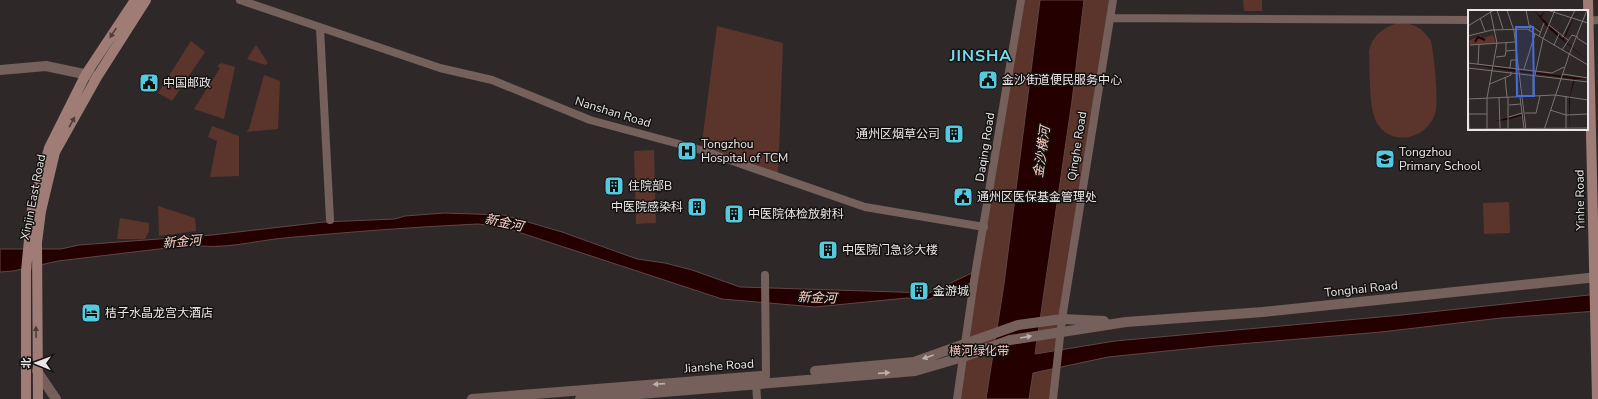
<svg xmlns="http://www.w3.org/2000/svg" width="1598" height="399" font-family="'Nunito Sans','Noto Sans SC',sans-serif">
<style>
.green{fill:#5b342c}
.water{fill:#240100;stroke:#604645}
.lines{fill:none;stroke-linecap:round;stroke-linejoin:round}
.minor{stroke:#75605b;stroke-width:8}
.tertiary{stroke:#75605b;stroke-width:10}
.secondary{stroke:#9f7d76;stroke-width:10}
.oneway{fill:#4c3d3a}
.oneway2{fill:#bcb1ae}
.labels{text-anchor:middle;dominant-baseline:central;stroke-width:3;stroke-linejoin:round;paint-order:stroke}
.poi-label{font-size:12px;fill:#ebe7e6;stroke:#151212;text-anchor:start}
.street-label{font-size:12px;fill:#ebe7e6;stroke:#151212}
.park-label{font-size:12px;fill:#f6c6bc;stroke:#151212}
.water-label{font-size:13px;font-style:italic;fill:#ffcfc5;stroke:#151212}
.district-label{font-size:16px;font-weight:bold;letter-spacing:1px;fill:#77def2;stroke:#151212}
.inset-river{fill:none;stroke:#240100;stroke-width:2}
.inset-road{fill:none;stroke:#7a7574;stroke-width:1}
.view{fill:#466ddb;fill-opacity:0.15;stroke:#466ddb;stroke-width:2}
.inset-edge{fill:none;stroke:#ebe7e6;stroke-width:2}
</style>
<rect width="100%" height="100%" fill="#2e2928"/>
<path class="green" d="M1021,0H1040L1004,284L986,399H958Z
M1084,0H1113L1053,399H1029L1072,101Z
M1243,0H1262V11H1244Z
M1398,23C1414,23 1423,28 1431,41C1434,55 1439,102 1435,114C1425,143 1383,147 1374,116C1369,101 1370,68 1369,51C1372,36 1383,27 1398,23Z
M717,26L783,43L778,177L701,150Z
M191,41L205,52L172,101L158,93Z
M256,45L268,63L265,65L247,59Z
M221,63L235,67L224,119L194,109L220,68L217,66Z
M264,75L280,81L278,129L246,132L249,129Z
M212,126L239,136V176L210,177L217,141L208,137Z
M654,150L656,223L636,224L634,151Z
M1509,202L1510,233L1484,234L1483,203Z
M158,206L195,218L196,231L159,236Z
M120,218L149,223V231L145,239H117Z"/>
<path class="water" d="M1040,0H1084L1072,101L1035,354L1115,341L1402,315L1598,294V311L1501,318L1381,332L1216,346L1108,357L1033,373L1029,399H986L1004,284Z
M444,213L504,215L562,232L637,259L665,263L692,270L740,287L929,293L972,273L971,283L927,300L907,298L815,307L722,299L503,227L478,224C413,227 348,232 284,238C254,241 222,250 193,245L58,261L13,271L0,272V249H61L79,245L212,235L324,222L395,219L405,216Z"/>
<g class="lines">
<path class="minor" d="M240,0L440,68L492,80L590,120L701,150L865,207L984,227
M1110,18L1469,20
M1587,21L1598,20
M320,28L330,220
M765,275L766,376
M756,383L757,399
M957,399L974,281L1021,0
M1053,399L1062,319L1113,0"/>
<path class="tertiary" d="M0,70L46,66L93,76
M37,371L56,399
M815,371L914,362L1018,325L1062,319L1104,321
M472,399L761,376
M580,399L915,371L963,357L1010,340L1126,322L1263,312L1598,277"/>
<path class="secondary" d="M1588,0L1597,399
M26,399V271L32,209L49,148L86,74L135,0
M38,399L37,242L41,211L55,152L97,77L146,0"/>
</g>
<defs><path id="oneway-solid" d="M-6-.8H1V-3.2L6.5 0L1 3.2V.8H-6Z"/></defs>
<g class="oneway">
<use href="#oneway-solid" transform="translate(113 33) rotate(123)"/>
<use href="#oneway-solid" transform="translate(72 122) rotate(-61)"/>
<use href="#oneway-solid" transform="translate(36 332) rotate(-91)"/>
</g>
<g class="oneway2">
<use href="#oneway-solid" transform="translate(1026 337) rotate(-10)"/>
<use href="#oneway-solid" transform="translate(928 357) rotate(161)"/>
<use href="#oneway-solid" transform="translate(884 373) rotate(-4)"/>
<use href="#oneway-solid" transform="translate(659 384) rotate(176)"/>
</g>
<defs>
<symbol id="civic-square" viewBox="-11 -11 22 22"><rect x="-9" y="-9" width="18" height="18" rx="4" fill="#55cadf" stroke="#151212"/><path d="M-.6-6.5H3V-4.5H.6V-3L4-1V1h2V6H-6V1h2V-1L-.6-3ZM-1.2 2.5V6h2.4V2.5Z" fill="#111"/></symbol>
<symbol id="building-square" viewBox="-11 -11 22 22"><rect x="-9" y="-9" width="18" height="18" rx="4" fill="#55cadf" stroke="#151212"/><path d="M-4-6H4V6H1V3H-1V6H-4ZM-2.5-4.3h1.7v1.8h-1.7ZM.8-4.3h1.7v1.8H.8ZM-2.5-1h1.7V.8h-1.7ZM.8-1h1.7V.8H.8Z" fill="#111"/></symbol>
<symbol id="hospital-square" viewBox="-11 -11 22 22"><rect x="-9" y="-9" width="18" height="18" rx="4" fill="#55cadf" stroke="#151212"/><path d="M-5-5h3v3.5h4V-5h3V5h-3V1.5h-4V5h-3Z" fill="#111"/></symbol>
<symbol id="school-square" viewBox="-11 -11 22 22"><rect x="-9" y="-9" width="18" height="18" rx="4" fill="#55cadf" stroke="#151212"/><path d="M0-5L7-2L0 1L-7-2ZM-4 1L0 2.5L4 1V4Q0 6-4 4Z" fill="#111"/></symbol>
<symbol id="hotel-square" viewBox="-11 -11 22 22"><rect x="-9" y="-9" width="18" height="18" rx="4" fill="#55cadf" stroke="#151212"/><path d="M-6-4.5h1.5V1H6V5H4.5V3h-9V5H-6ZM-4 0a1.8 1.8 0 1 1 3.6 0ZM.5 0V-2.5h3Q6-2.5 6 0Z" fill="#111"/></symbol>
</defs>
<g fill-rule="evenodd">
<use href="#civic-square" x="977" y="69" width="22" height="22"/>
<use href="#civic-square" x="138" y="72" width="22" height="22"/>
<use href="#building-square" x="943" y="123" width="22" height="22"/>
<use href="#hospital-square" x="676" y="140" width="22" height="22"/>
<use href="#school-square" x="1374" y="148" width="22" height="22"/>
<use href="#building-square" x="603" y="175" width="22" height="22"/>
<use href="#civic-square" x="952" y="186" width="22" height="22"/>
<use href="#building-square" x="686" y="196" width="22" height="22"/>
<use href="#building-square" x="723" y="203" width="22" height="22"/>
<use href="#building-square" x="817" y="239" width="22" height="22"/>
<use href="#building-square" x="908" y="280" width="22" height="22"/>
<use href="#hotel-square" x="80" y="302" width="22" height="22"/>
</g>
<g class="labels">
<g class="poi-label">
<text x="1002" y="80">金沙街道便民服务中心</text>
<text x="163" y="83">中国邮政</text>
<text x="940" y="134" text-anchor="end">通州区烟草公司</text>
<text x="701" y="144">Tongzhou<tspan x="701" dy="14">Hospital of TCM</tspan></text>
<text x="1399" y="152">Tongzhou<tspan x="1399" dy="14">Primary School</tspan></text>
<text x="628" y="186">住院部B</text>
<text x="977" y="197">通州区医保基金管理处</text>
<text x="683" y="207" text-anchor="end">中医院感染科</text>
<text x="748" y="214">中医院体检放射科</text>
<text x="842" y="250">中医院门急诊大楼</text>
<text x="933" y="291">金游城</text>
<text x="105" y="313">桔子水晶龙宫大酒店</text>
</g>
<g class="street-label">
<text transform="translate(613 112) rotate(17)">Nanshan Road</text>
<text transform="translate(1077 146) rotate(-81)">Qinghe Road</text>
<text transform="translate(985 147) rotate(-81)">Daqing Road</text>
<text transform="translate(33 197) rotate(-79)">Xinjin East Road</text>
<text transform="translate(1580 200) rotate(-91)">Yinhe Road</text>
<text transform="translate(1361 289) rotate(-6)">Tonghai Road</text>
<text transform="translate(719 366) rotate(-4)">Jianshe Road</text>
</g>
<g class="park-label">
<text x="979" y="351">横河绿化带</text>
</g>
<g class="water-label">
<text transform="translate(1042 152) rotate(-82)">金沙横河</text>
<text transform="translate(504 223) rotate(12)">新金河</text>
<text transform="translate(182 242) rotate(-5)">新金河</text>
<text transform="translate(817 298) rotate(2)">新金河</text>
</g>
<g class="district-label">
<text x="981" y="56">JINSHA</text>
</g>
</g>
<g transform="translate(1468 10)">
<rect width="120" height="120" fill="#2e2928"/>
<path d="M12,25L14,28L25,25L28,33L2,35L1,31Z" fill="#5b342c"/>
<path d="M66,0L72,6L78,0L73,7L95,29L109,0L96,30L120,51L80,18ZM0,54L120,69H107L102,86V120L101,88L106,69L84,66L68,117L84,66L51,62L57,120L55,105L39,110L27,111L55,104L50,62Z" fill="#240100"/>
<path class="inset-river" d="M7,32L10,27L17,30"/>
<path class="inset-road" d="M29,0L35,19M39,0L46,21L58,120M58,0L62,20M79,0L120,13M12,8L17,21M62,15L72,22M81,15L100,30M0,16L26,0M0,26L24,20L59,19L120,55M71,26L76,13M94,27L107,0M109,28L120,35M0,29V47M38,33V41L48,40M2,35L47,32M86,35L91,24M94,40L104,25L110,27M28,47L37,46L38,41M0,53L84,63L96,57M10,54L11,34M0,58L120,72M42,58L43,50H49M56,59L67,24M95,64L120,68M65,65V86M67,65L75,29L87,0M37,67L39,87M22,74L43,65V62M0,81L1,119M98,86V120M40,87V119M52,87L56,118M31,88L32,118M0,89L87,85L120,90M41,95L53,94M82,100L98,105L120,104M57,103H68L72,86M0,104H19M41,107L54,103M0,119L120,118M19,120V88L29,33L22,0M76,120L101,45L119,0"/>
<path class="view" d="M48,17H65L66,86H49Z"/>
<rect width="120" height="120" class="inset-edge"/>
</g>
<g transform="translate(36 363) rotate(271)" stroke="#151212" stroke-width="3" paint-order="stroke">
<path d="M0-3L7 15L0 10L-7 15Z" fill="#ebe7e6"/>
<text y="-6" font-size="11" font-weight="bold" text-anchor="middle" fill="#ebe7e6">北</text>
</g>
</svg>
